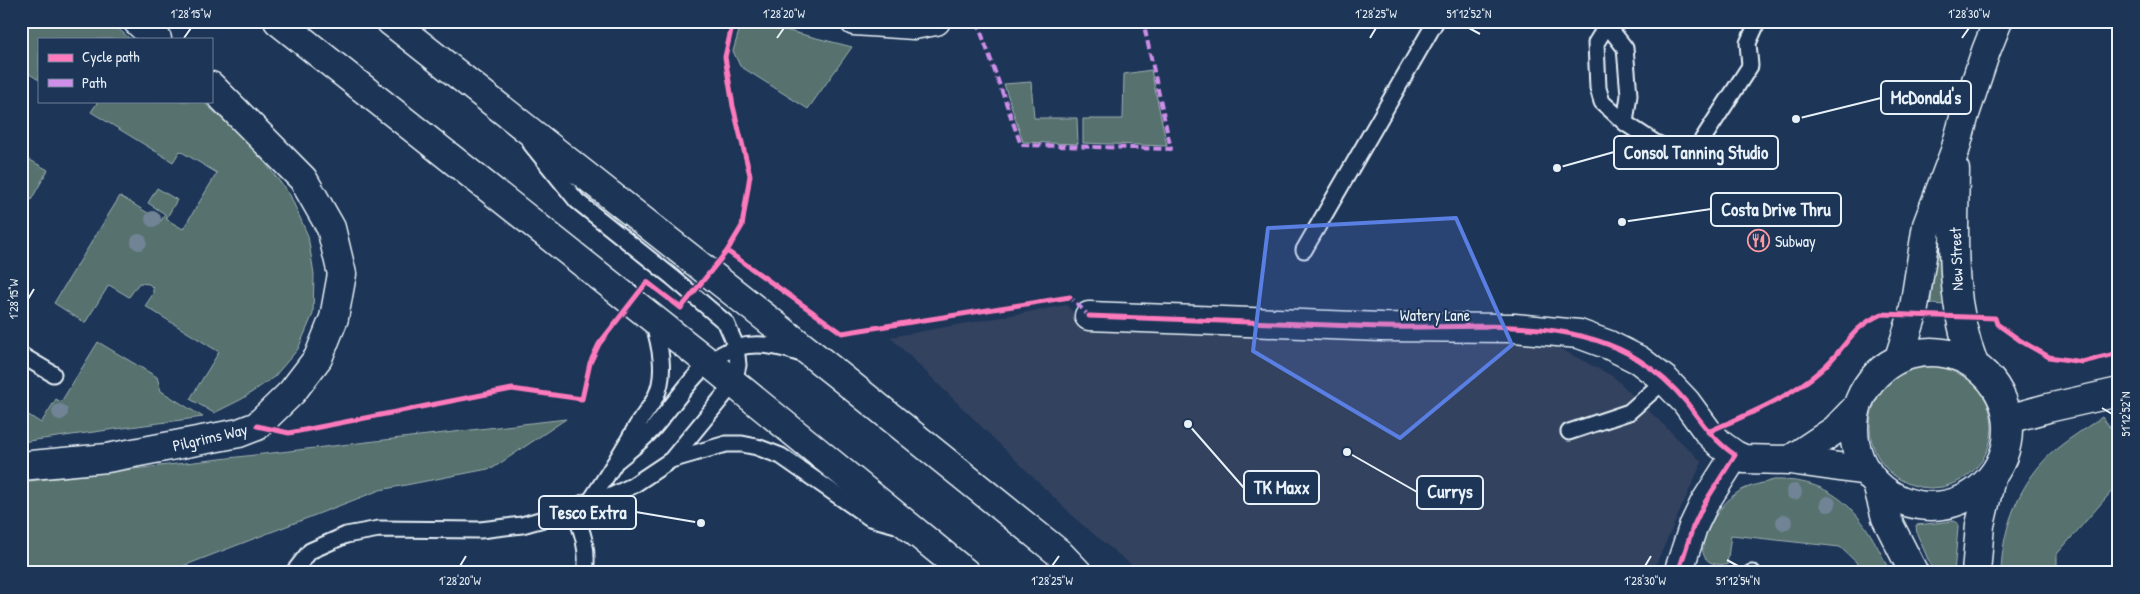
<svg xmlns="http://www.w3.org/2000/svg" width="2140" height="594" font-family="'Patrick Hand',sans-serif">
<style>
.built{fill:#32425f}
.green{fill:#57716e;stroke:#a0b1b3}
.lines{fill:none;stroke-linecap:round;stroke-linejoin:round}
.lane-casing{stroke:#e8f1f8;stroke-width:19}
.street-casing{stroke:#e8f1f8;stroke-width:31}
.primary-casing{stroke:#e8f1f8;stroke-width:31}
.lane{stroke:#1d3557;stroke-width:15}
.street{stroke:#1d3557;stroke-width:28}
.primary{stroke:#1d3557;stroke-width:28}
.quiet{stroke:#ce8fe9;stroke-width:4;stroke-dasharray:8 4;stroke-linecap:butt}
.cycleway-casing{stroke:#1d3557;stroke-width:8}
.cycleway{stroke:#fd7abc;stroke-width:5}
.tree{fill:#718495}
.marked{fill:#5a7fe2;fill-opacity:0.2;stroke:#5a7fe2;stroke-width:4;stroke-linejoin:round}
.ticks{fill:none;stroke:#e8f1f8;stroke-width:2}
.labels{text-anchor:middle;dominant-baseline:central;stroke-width:4;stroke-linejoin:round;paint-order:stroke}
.poi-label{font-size:16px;fill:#e8f1f8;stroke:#1d3557;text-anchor:start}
.street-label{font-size:16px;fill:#e8f1f8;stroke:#1d3557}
.leader{fill:none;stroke:#e8f1f8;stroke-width:2}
.callout-dot{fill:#e8f1f8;stroke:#1d3557;stroke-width:2}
.callout{fill:#1d3557;stroke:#e8f1f8;stroke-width:2}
.callout-label{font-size:18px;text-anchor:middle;font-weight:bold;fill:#e8f1f8}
.neatline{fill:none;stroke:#e8f1f8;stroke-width:2}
.ticks-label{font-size:12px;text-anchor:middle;fill:#e8f1f8}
</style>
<rect width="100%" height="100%" fill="#1d3557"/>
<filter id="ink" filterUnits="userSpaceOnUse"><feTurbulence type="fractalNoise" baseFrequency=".02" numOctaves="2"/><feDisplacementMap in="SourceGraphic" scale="10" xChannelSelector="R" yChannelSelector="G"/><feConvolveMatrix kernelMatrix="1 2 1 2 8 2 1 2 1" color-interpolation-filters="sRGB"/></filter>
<g filter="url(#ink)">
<path class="built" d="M1066,305L1087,326L1540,338L1614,377L1702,462L1652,573H1141L1080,523L890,337Z"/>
<path class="green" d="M21,21H110L130,39H39V80L21,69Z
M742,21H763L777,28L852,47L808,109L740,66L733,51Z
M1151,70L1167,146L1083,143V119H1123L1124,74Z
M1031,82L1034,118H1077L1078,144L1023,142L1004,84Z
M95,101H202L249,142L290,195L308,236L314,274L313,314L298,349L274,377L242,399L214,413L190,399L219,352L145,306L153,294V288L149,284L139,283L129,297L109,285L85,323L54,303L120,196L161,221L165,214L148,203L157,188L177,200L166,219L183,229L217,173L180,151L173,162L91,112L97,103Z
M21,155L48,170L31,200L21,194Z
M1934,241H1945V305L1931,304Z
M98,342L157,377L161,391L203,417L21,442V410L41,423L56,399L61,402Z
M1870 427a61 61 0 1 1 122 0a61 61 0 1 1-122 0Z
M2102,417L2119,439V483L2057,554V573H2001C2002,533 2015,494 2041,464C2057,445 2082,431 2102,417Z
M566,419L493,468L380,490L165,573H21V482Z
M1774,480C1838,478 1866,518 1890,573H1863L1856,562L1840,547L1731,535L1727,565C1722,564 1716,565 1712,563C1686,552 1721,504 1734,495C1745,486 1760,484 1774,480Z
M1954,521L1958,523V528L1954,573H1934L1917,534L1916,525Z"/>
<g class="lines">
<defs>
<path id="lane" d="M1607,21V25L1625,48L1629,95L1625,123L1654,142L1678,154L1699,145L1750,66L1748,43L1758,21
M1607,25L1596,43L1598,88L1602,102L1625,123
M1304,250L1436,21
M21,355L53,374
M1569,432L1629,412L1665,380
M618,460C630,450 643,440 653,429C697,376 719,324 798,353
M671,460L726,444H742L757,447L781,456L870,518L900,526
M591,500C607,476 622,452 636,427C642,417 650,408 655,398C667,375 660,345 653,322
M573,508C582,530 589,549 585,573
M293,573L310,551L346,535L379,529L480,530L522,525L547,518L591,500L609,497L632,486L671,460L734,383L738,365L736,346L726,323L672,277L577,201L531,144
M1751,573H1753"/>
<path id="street" d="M137,21L157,39
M854,21L914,25L936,21
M1089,316L1381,327L1514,328L1579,334L1609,345L1639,360L1665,380L1686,402L1708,432L1721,445L1735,455L1744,459L1790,460L1867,471
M2008,419L2048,408L2119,392
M1790,460L1835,430L1856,408
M21,466L107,458L239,433L257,426L292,392L318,358L334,318L342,274L331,228L303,179L211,86
M1678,573L1693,527L1704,504L1735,455"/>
<path id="primary" d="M278,21L709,363L966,573
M390,21L837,374L1059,553L1078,573
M1955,170C1954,237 1949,300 1974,364
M1854 429a77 77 0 1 1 154 0a77 77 0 1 1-154 0Z
M1899,358L1913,314L1927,225L1955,151L1965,114L1986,51L1998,21
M1877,484L1886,518L1914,573
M1976,573L1980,525L1991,478"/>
</defs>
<use href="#lane" class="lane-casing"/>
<use href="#street" class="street-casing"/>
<use href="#primary" class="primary-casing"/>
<use href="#lane" class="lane"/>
<use href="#street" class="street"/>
<use href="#primary" class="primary"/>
<path class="quiet" d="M977,21L1021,145L1171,149L1143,21
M1067,297H1070L1089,316"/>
<defs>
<path id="cycleway" d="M727,251L742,226L750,175L733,106L725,57L733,21
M1089,316C1186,319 1283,324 1380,327C1463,329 1567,314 1639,360C1656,371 1674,387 1687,403C1702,423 1714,441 1735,455L1704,504L1693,527L1678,573
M257,426L289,433L512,389L582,399L590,363L599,344L647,282L681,308L727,251L842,333L1070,297
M1708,432C1748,414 1788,399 1821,370C1846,349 1849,328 1882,314L1995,318L1997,324L2021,341L2049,357L2082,362L2119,353"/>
</defs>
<use href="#cycleway" class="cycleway-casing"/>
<use href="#cycleway" class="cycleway"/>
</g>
<g class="tree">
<circle cx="153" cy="219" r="8"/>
<circle cx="139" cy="242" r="8"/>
<circle cx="60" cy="412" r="8"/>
<circle cx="1794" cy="492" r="8"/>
<circle cx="1828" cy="504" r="8"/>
<circle cx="1784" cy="522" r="8"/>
</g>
</g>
<path class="marked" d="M1456,218L1512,345L1400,438L1253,351L1268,228Z"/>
<path class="ticks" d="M1469,28L1480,34M184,38L191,28M777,38L784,28M1370,38L1376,28M1962,38L1969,28M28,299L34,289M2102,408L2112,414M1727,560L1738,566M460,566L466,556M1052,566L1059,556M1645,566L1651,556"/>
<defs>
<symbol id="restaurant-ring" viewBox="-11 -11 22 22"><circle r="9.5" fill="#1d3557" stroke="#ff9aa2" stroke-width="1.5"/><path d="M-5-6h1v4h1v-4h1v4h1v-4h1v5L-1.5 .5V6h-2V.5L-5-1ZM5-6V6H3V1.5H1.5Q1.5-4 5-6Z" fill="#ff9aa2"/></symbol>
</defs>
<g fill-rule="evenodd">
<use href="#restaurant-ring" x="1746" y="228" width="25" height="25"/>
</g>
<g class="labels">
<g class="poi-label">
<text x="1775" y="241">Subway</text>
</g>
<g class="street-label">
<text transform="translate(1956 259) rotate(-92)">New Street</text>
<text x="1435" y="315">Watery Lane</text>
<text transform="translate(210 437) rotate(-13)">Pilgrims Way</text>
</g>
</g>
<path class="leader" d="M1796 119L1881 98M1557 168L1614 152M1622 222L1711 209M1188 424L1244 488M1347 452L1417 492M701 523L636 512"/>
<g class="callout-dot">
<circle cx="1796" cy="119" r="5"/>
<circle cx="1557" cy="168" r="5"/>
<circle cx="1622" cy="222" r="5"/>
<circle cx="1188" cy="424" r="5"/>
<circle cx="1347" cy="452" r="5"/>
<circle cx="701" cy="523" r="5"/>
</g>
<g class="callout">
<rect x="1881" y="81" width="90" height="33" rx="5"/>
<rect x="1614" y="136" width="164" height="33" rx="5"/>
<rect x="1711" y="193" width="130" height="33" rx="5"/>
<rect x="1244" y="471" width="75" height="33" rx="5"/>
<rect x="1417" y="476" width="66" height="33" rx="5"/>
<rect x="539" y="496" width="97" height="33" rx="5"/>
</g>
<g class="callout-label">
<text x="1926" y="104">McDonald's</text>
<text x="1696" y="159">Consol Tanning Studio</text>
<text x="1776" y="216">Costa Drive Thru</text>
<text x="1282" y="494">TK Maxx</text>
<text x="1450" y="498">Currys</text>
<text x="588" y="519">Tesco Extra</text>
</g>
<rect width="2140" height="594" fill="none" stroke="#1d3557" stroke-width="55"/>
<rect x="38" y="38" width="175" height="65" fill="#1d3557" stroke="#6e8097"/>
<rect x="48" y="54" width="25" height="8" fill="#fd7abc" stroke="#6e8097"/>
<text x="82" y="62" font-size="15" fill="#e8f1f8">Cycle path</text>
<rect x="48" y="79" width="25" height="8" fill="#ce8fe9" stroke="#6e8097"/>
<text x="82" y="88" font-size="15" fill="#e8f1f8">Path</text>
<rect x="28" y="28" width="2084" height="538" class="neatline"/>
<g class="ticks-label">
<text x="191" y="18">1°28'15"W</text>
<text x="784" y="18">1°28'20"W</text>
<text x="1376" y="18">1°28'25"W</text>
<text x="1469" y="18">51°12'52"N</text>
<text x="1969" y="18">1°28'30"W</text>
<text transform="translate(14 299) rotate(-90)" y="4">1°28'15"W</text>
<text transform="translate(2126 414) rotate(-90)" y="4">51°12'52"N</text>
<text x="460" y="585">1°28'20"W</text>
<text x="1052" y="585">1°28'25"W</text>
<text x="1645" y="585">1°28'30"W</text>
<text x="1738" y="585">51°12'54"N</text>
</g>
</svg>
